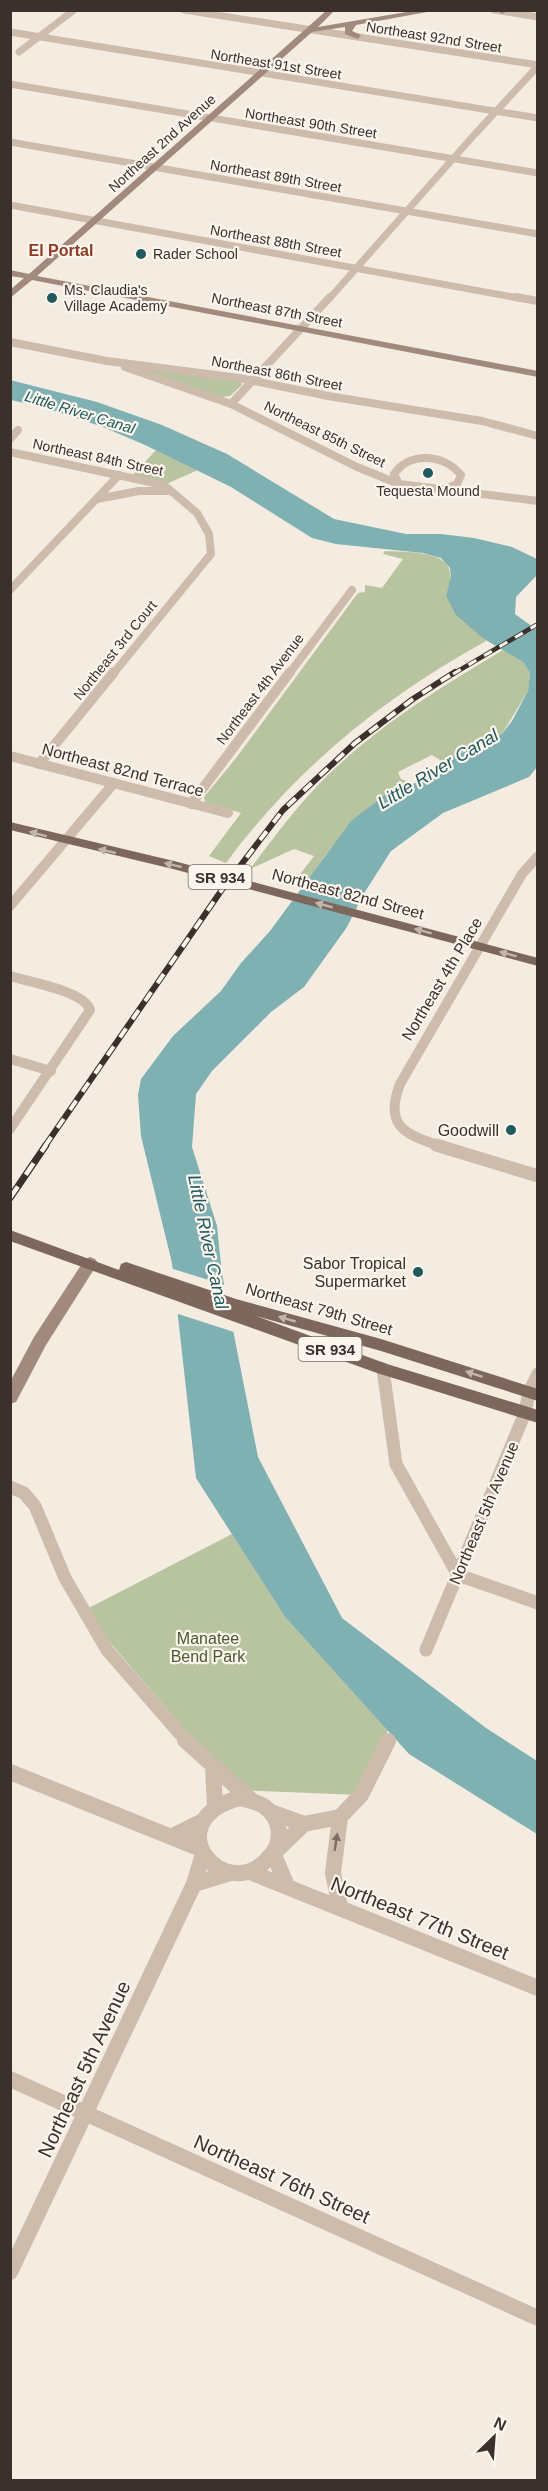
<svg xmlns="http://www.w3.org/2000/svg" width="548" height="2491" font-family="Arial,sans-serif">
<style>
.green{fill:#b8c4a0}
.water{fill:#7fb0b2}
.pier{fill:#f4ebe1}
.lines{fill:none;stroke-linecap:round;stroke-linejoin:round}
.street-far4{stroke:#cdbbac;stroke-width:7}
.street-far3{stroke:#cdbbac;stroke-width:8}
.street-far2{stroke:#cdbbac;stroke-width:10}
.street-far1{stroke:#cdbbac;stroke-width:13}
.street{stroke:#cdbbac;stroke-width:16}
.secondary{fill:#a18a7d;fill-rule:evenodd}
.primary{fill:#7d675c;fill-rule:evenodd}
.rail-far2-casing{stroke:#3b302b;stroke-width:4.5}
.rail-far1-casing{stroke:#3b302b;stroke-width:6}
.rail-casing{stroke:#3b302b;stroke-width:7}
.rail-far2{stroke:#fbf5ee;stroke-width:3;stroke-dasharray:9;stroke-linecap:butt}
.rail-far1{stroke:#fbf5ee;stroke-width:4;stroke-dasharray:11;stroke-linecap:butt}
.rail{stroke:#fbf5ee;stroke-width:4.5;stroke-dasharray:14;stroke-linecap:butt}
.oneway{fill:#c2b5ac}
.oneway2{fill:#7d6f65}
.poi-dot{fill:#1f5a5e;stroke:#fbf5ee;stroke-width:2}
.labels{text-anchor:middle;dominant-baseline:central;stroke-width:4.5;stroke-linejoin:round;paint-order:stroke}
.far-street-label{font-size:14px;fill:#3b302b;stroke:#fbf5ee}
.far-poi-label{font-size:14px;fill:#3b302b;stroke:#fbf5ee;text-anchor:start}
.far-water-label{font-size:15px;font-style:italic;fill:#1f5a5e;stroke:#fbf5ee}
.shield{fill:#fbf5ee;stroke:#756b66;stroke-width:1.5}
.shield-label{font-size:15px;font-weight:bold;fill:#3b302b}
.far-quarter-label{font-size:16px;font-weight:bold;fill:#8c3b22;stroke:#fbf5ee}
.street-label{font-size:16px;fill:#3b302b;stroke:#fbf5ee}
.poi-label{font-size:16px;fill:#3b302b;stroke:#fbf5ee;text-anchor:end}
.park-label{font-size:16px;fill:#4a5a2e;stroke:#fbf5ee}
.water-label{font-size:18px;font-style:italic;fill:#1f5a5e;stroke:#fbf5ee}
.near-street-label{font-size:20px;fill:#3b302b;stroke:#fbf5ee}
</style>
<rect width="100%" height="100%" fill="#f4ebe1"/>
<path class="green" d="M146,368L240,381L242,385L230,396L221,397L142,370Z
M156,450L198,470L164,485L131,477Z
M385,551C402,552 447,550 450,572C452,580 448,588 446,596L486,641C383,698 297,767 226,863L209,856L241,813L205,802L204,797L236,758L358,593L365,592V585L382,588L403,559L383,554Z
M503,650L523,662L530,673L528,691L502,734L443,762L432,755L398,772L401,779L414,784C363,797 334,844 305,884L295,881L314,856L294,849L250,869C275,836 299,803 329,774C381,724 441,687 503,650Z
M232,1534L285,1617L388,1730L361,1795L236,1790L83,1611Z"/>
<path class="water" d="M10,380L97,402L162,425L227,454L334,519L406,534H441L474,538L512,547L537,559V575L516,597L515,614L537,630V767L529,777L443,813L391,851L363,895L347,927L304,987L271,1012L212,1071L196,1094L192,1147L217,1226L222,1274L258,1457L342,1618L486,1728L537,1761V1834L409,1754L285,1617L196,1478L172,1263L141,1136L138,1095L141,1079L173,1036L221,991L241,963L270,931L351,821L386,794L397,788L427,780L443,762L502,734L512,721L528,691L530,673L523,662L484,639L456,615L446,596L451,576L450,568L441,558L423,553L336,544L312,538L231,487L145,445L103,427L46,408L11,400Z"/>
<path class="pier" d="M170,1268L228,1286L237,1333L175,1313Z"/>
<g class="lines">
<path class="street-far4" d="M184,10L538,65
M494,10L538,17
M10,32L538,118
M19,52L74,10
M10,84L538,173
M476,133L538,66
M10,142L538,234
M10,205L524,299
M329,299L474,135"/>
<path class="street-far3" d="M516,297L538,301
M10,342L107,361L239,378L328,396L482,421L538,436
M125,367L231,404L357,467L399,484L538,501
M231,404L330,297
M10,439L18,430
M10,452L164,485L197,513L209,534L211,554L113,674
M399,484L394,474C410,451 444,454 461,475L457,484L444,490
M97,499L139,491H170
M10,590L119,475
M289,674L352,590"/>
<path class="street-far2" d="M10,756L228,813
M39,764L114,672
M191,804L290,672
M10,906L114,783
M10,976C29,982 85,991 90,1010L10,1129
M10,1059L51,1071
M441,1146C404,1135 384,1125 400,1084L522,874L538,856"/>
<path class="street-far1" d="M436,1145L538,1176
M383,1369L396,1464L458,1575L538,1603
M10,1487L24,1493L35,1506L65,1578L107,1650L187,1742
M426,1650L525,1413L529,1392L538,1374"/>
<path class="street" d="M185,1740L251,1800
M213,1766L215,1806
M10,1772L201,1849
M239,1798C247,1800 259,1802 265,1807C280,1818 284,1840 271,1855C226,1911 153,1822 239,1798Z
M271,1812L304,1824
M340,1817L333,1873L340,1908
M171,1837L203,1821
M278,1849L304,1824L340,1817L361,1795L388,1741
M274,1855L287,1886
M250,1872L538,1988
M194,1884L230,1873
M10,2079L538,2318
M10,2272L194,1884L203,1854"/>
<path class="secondary" d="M327,10H335L318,27L418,10H438L356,25L352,31L361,35L358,39L345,34V27L312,32L37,276L538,371V377L32,280L10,298V290L24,278L10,276V270L29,274Z
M497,10H505L506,12L502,14Z
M90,1257L95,1259L98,1263L46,1345L16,1402L10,1404V1382L34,1337L85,1259Z"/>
<path class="primary" d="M10,822L174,861L538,958V966L173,869L10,830Z
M10,1230L119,1270L121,1264L126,1262L236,1299L381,1339L538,1389V1401L381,1351L256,1316L387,1364L538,1410V1423L377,1373L10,1241Z"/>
<defs>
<path id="rail-far2" d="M453,674L538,624"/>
<path id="rail-far1" d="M45,1146L221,891L283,810L355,743L413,699L455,672"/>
<path id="rail" d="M10,1198L46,1145"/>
</defs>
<use href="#rail-far2" class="rail-far2-casing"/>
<use href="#rail-far1" class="rail-far1-casing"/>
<use href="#rail" class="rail-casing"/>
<use href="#rail-far2" class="rail-far2"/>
<use href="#rail-far1" class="rail-far1"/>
<use href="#rail" class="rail"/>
</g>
<defs><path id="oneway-solid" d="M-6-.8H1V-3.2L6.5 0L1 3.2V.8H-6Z" transform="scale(1.5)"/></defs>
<g class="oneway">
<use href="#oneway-solid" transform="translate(38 834) rotate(-165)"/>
<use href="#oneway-solid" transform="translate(107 851) rotate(-167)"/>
<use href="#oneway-solid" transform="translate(173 865) rotate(-166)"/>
<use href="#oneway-solid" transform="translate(324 905) rotate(-165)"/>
<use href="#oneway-solid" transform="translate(423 931) rotate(-165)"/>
<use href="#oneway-solid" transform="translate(508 954) rotate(-165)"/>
<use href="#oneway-solid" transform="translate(287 1319) rotate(-164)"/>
<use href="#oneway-solid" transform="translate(474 1374) rotate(-162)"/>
</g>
<use class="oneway2" href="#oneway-solid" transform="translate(336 1842) rotate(-81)"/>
<g class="poi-dot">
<circle cx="141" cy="254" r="6"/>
<circle cx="52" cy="298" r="6"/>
<circle cx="428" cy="473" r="6"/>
<circle cx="511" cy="1130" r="6"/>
<circle cx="418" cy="1272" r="6"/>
</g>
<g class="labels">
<g class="far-street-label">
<text transform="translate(434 37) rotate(9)">Northeast 92nd Street</text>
<text transform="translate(276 64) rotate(9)">Northeast 91st Street</text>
<text transform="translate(311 123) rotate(9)">Northeast 90th Street</text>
<text transform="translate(162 143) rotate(-42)">Northeast 2nd Avenue</text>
<text transform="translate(276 176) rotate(10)">Northeast 89th Street</text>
<text transform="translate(276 241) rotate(10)">Northeast 88th Street</text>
<text transform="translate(277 310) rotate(11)">Northeast 87th Street</text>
<text transform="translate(277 373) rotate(11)">Northeast 86th Street</text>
<text transform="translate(325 434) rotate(26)">Northeast 85th Street</text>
<text transform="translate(98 457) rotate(12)">Northeast 84th Street</text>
<text transform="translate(115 650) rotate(-51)">Northeast 3rd Court</text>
<text transform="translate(260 689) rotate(-53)">Northeast 4th Avenue</text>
</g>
<g class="far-poi-label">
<text x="153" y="254">Rader School</text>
<text x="64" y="290">Ms. Claudia's<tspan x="64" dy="16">Village Academy</tspan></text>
<text x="428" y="491" text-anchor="middle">Tequesta Mound</text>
</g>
<g class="far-water-label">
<text transform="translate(80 412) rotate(17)">Little River Canal</text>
</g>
<g class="shield">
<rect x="188.5" y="865" width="63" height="24" rx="4.5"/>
<rect x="298.5" y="1337" width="63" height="24" rx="4.5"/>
</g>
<g class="shield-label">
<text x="220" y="877">SR 934</text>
<text x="330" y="1349">SR 934</text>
</g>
<g class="far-quarter-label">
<text x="61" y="250">El Portal</text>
</g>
<g class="street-label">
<text transform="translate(123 770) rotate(15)">Northeast 82nd Terrace</text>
<text transform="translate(348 894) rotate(15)">Northeast 82nd Street</text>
<text transform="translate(442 979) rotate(-59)">Northeast 4th Place</text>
<text transform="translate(319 1309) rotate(16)">Northeast 79th Street</text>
<text transform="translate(484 1513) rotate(-67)">Northeast 5th Avenue</text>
</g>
<g class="poi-label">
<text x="499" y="1130">Goodwill</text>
<text x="406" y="1263">Sabor Tropical<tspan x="406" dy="18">Supermarket</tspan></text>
</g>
<g class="park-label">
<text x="208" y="1638">Manatee<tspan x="208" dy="18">Bend Park</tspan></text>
</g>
<g class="water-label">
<text transform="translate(438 769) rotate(-31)">Little River Canal</text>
<text transform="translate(208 1242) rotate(78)">Little River Canal</text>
</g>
<g class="near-street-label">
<text transform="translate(420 1918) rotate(22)">Northeast 77th Street</text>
<text transform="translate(84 2069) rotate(-65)">Northeast 5th Avenue</text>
<text transform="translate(282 2179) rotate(24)">Northeast 76th Street</text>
</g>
</g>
<rect width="548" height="2491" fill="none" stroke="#3b302b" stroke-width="24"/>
<g transform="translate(494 2437) rotate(25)" stroke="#fbf5ee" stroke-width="4.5" paint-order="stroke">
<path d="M0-4.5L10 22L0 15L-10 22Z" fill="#3b302b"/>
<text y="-9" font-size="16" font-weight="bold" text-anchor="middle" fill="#3b302b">N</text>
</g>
</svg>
